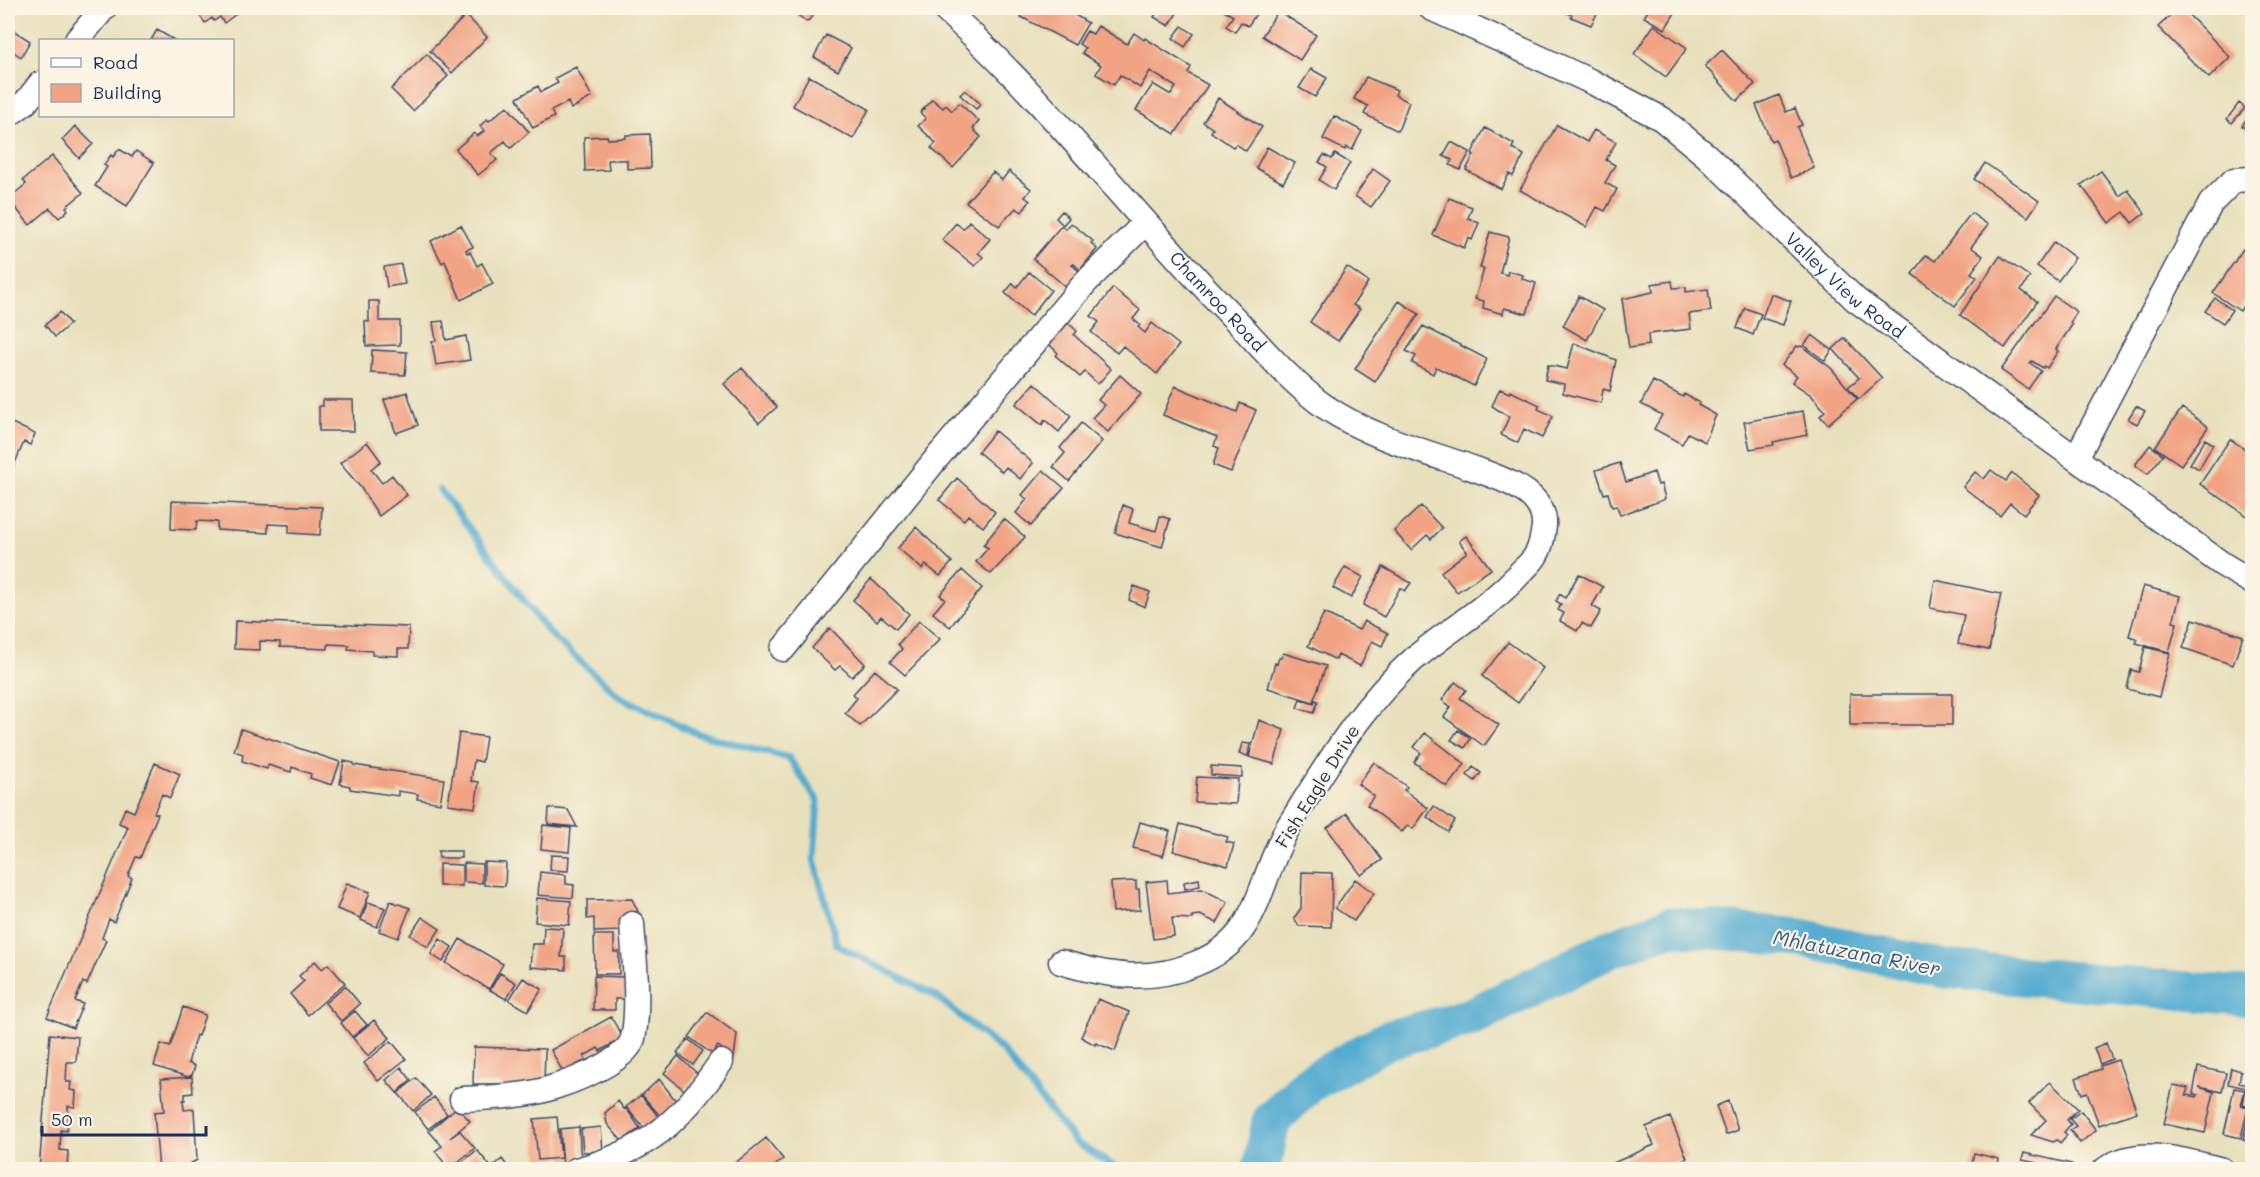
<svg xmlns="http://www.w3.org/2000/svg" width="2260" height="1177" font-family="Mali,sans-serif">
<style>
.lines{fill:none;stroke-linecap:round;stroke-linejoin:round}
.stream{stroke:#55acd1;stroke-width:7}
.river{stroke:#55acd1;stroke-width:39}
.building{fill:#f1a383}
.street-casing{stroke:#3a4a6c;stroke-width:27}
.street{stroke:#fff;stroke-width:24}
.labels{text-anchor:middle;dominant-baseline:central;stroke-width:4.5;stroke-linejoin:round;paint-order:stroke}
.street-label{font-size:18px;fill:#1b2f5e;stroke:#fcf5e5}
.water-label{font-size:20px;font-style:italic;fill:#2f5b86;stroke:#fcf5e5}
</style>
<rect width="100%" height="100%" fill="#fcf5e5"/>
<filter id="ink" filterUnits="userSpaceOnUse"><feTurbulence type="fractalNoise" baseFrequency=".0167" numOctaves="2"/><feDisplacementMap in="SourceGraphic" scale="12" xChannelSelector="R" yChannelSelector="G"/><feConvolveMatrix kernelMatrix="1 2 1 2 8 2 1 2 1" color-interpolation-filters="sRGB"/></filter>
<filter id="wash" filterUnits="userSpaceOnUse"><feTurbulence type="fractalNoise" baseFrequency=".008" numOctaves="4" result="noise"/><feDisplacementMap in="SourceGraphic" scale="24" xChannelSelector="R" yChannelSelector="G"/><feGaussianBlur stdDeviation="1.35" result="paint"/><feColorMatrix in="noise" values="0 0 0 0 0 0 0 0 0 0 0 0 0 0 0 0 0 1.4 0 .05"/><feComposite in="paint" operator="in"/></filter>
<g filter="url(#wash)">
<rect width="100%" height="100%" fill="#e8e0bc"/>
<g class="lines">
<path class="stream" d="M440,490L549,633L620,697L699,734L789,758L818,801L814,859L837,945L936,996L1002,1050L1075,1142L1120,1170"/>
<path class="river" d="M1263,1170L1262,1167L1271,1121L1308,1084L1387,1040L1471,1017L1610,949L1671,926L1801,938L1945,969L2252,997"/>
</g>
<g id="blocks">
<path class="building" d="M194,8H244L224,23L220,17L214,21L212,18L205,23Z
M788,8H806L814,14L807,22Z
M1026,8H1064L1088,23L1075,45L1021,17Z
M1160,8H1180L1169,26L1154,17Z
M1220,8H1260L1248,26L1241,22L1235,32L1226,26L1233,16Z
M1557,8H1600L1591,25L1571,17L1572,15Z
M1650,8H1678L1665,29L1644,17Z
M2178,8H2182L2230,57L2209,78L2158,27Z
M8,11L15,16L8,27L30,41L21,57L8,48Z
M1278,11L1316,35L1300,60L1262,36Z
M466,15L487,37L452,73L430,51Z
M1654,25L1687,48L1666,77L1634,54Z
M1098,26L1127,44L1134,33L1144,40L1145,38L1191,67L1188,73L1208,85L1175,134L1136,110L1153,84L1171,95L1176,87L1150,71L1140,88L1120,75L1114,85L1096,74L1101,65L1082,53L1085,48L1079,44L1087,31L1093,34Z
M1182,26L1194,34L1185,47L1173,38Z
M157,30L174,40H151Z
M826,35L851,48L838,71L814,57Z
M1722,50L1755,84L1737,101L1705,66Z
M427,54L448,76L413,111L391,89Z
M576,67L592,97L571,109L568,102L551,111L554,117L533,128L517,98L538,86L541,92L558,83L555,78Z
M1311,69L1327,78L1315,97L1299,88Z
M809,76L869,109L853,139L793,106Z
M1366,77L1397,90L1395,95L1409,102L1398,131L1364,114L1368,106L1354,99Z
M965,90L981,104L976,109L960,95Z
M1779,95L1786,112L1795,108L1802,125L1797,127L1814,168L1791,178L1775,139L1771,141L1756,105Z
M1218,98L1262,127L1246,151L1236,144L1233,147L1211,132L1213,129L1203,122Z
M932,99L943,108L946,105L952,111L959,103L979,121L973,129L981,137L953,168L931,148L936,143L918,126L926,118L920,113Z
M2239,103L2245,108L2232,123L2227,119Z
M507,106L529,132L511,148L505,141L491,153L497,160L478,175L456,149L474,133L477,136L484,131L480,126L487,119L489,121Z
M2252,110V132L2242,126Z
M1334,116L1362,131L1352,150L1346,147L1345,150L1323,139Z
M1557,125L1587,142L1594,130L1616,142L1606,160L1615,165L1605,183L1617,189L1605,211L1597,207L1586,227L1520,190Z
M75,126L93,144L79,158L62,140Z
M1485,128L1514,144L1512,148L1524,155L1513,176L1509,174L1501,189L1466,170L1474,155L1472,153Z
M650,134L651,168L627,169V160H608L609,170L585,171L584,137L607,136L608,139L626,138V135Z
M1451,142L1470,152L1460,170L1450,165L1452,160L1443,156Z
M1267,147L1295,163L1283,183L1256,168Z
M119,149L132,157L136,151L154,163L127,206L95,186L107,167L104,165L111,155L113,157Z
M1335,154L1350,163L1334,190L1319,180L1327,167L1319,162L1324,155L1332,159Z
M52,156L83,193L66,207L68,210L59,218L50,208L30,225L8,199L26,184L23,180Z
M1985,163L2039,201L2028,217L1974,179Z
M1373,169L1390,181L1371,207L1355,196Z
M1009,171L1031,189L1025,197L1030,201L1022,212L1016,208L999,226L966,202L993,172L1002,180Z
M2101,171L2119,196L2128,190L2145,213L2132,223L2124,212L2109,223L2081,185Z
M1449,198L1472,207L1468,218L1479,223L1472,240L1468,238L1464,248L1433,235Z
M1062,211L1069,218L1063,225L1056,218Z
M1971,213L1988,225L1971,247L1983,256L1971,273L1977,277L1955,306L1912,274L1926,255L1935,261Z
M969,221L990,239L978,253L983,257L975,266L942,240L956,223L963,229Z
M1071,223L1093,241L1091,243L1097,249L1080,270L1074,264L1072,265L1080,272L1067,288L1033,259L1061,226L1066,229Z
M461,225L473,247L466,250L467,253L470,252L477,266L482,263L493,284L461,300L445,261L442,263L431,241Z
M1490,232L1509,237L1500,273L1507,275L1508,271L1523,275L1522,279L1536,283L1527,314L1504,308L1503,314L1483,308L1484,301L1475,299L1484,269L1480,268Z
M2054,242L2075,258L2058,281L2037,266Z
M2243,249L2252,256V292L2240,311L2213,293Z
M2000,256L2030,277L2021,290L2037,302L2005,348L1960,315Z
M401,264L405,284L387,287L384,267Z
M1347,267L1368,282L1353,305L1360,309L1338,341L1310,322Z
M1029,272L1051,290L1031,316L1005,293L1013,283L1017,287Z
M1672,281L1673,288L1686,287V292L1708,289L1711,311L1689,314L1691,329L1648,334L1649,345L1629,348L1622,299L1653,292L1652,284Z
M1113,288L1140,310L1133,319L1140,325L1138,327L1145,333L1152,323L1179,345L1157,374L1123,346L1117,353L1091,332L1099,322L1091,316Z
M1771,294L1791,301L1783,325L1762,318Z
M1579,296L1603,310L1587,340L1563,326Z
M2054,296L2077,312L2070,323L2072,325L2056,349L2058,351L2047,368L2044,366L2043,368L2032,361L2030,363L2041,371L2028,389L2001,370Z
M2215,298L2232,310L2223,323L2205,311Z
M369,301H379V321H400V345L366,346L365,321L369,322Z
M1399,301L1419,314L1375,382L1355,369Z
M1745,308L1761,314L1753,335L1737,328Z
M60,312L70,324L55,337L45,325Z
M443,321L446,340L466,336L470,360L436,365L432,342L436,341L433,322Z
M1068,323L1077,331L1074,335L1111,369L1098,384L1085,372L1080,377L1056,356L1058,353L1049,344Z
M1423,326L1487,359L1474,386L1436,367L1433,374L1412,363L1416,356L1406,351Z
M1812,335L1832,350L1825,361L1804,345Z
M1845,338L1882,378L1859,399L1848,387L1859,378L1833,349Z
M1574,343L1616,360L1610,391L1603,389L1601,403L1563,393L1564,384L1545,380L1548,365L1567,369Z
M1797,346L1799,347L1801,346L1831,368L1857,399L1828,424L1820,416L1825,411L1811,395L1792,382L1797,376L1782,365Z
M372,350L407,352L405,375L371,373Z
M742,368L777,407L759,423L724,384Z
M1120,375L1141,394L1108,432L1092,418L1104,405L1098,400Z
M1653,381L1683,397L1684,394L1700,403L1698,405L1716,415L1705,442L1688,433L1682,444L1654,429L1662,415L1641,404Z
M1034,383L1071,416L1059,432L1045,420L1042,425L1016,404Z
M1175,386L1237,412L1240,403L1256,410L1231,472L1213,465L1219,448L1214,446L1217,437L1163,415Z
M1500,389L1509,393L1510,391L1540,405L1538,409L1553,416L1542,438L1524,429L1518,443L1501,435L1509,417L1492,406Z
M407,392L418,425L396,433L384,400Z
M323,400H353L354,431H319V406H323Z
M2136,406L2145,411L2137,424L2128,419Z
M2182,408L2208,427L2181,465L2155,447Z
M1803,411L1807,435L1773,442L1774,445L1750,449L1744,422Z
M8,421L35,434L30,445L24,442L8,479Z
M1081,423L1102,441L1069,481L1053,467L1065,453L1060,448Z
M995,431L1033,463L1020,479L1006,467L1002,472L978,452Z
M2205,439L2213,444L2199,469L2190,464Z
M2230,439L2252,454L2246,465L2252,469V519L2200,484Z
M367,442L381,461L371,469L382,483L392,475L407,495L379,516L361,488L340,463Z
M2150,445L2163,455L2148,474L2135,465Z
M1620,463L1626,482L1654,472L1658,485L1661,484L1665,498L1663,500L1620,515L1617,506L1612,507L1608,493L1604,494L1596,470Z
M1043,470L1064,488L1031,526L1016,513L1027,499L1022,495Z
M1991,470L2006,481L2012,473L2039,495L2024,514L2010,503L2000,516L1963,487L1975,472L1984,479Z
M957,478L995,512L983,527L968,515L964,520L939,500Z
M172,501L322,507L320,535L289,533V525L268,524V533L217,530V522L197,521L196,530L171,529Z
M1123,505L1133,509L1129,523L1156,531L1160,516L1170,519L1162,547L1115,533Z
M1421,506L1442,528L1431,539L1427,535L1411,550L1394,531Z
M1004,519L1025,537L991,574L976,562L988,548L983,545Z
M916,527L952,562L940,576L926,565L922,569L898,548Z
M1466,536L1491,569L1457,592L1441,572L1467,552L1459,541Z
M1345,567L1363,577L1351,598L1333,588Z
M1383,567L1411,583L1405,591L1400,588L1384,617L1363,605Z
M962,570L982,588L950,627L933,613L945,599L940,595Z
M1579,574L1603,587L1592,606L1601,611L1591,628L1582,623L1577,631L1560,621L1564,613L1558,610L1561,604L1556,601L1560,594L1565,598Z
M871,579L909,614L896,629L881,616L877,621L853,600Z
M1935,580L2001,594L1989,650L1958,644L1964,615L1930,608Z
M1134,586L1150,592L1145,607L1129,600Z
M2143,586L2180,596L2173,622L2177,623L2169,652L2136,643L2138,639L2129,636Z
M1324,613L1359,630L1364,621L1388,633L1382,646L1372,641L1360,666L1338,655L1336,660L1308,646Z
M2193,619L2243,636L2233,665L2183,648Z
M235,621L409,627L408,649H398V656L372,655V651L348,649L349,645L328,644V649L280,647V642L260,641V650L234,649Z
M919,621L940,639L905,675L890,662L902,649L898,644Z
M830,628L865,664L852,677L840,666L835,670L812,648Z
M1508,642L1543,668L1518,703L1482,676Z
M2145,647L2170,653L2159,697L2127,689L2131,670L2139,672Z
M1283,653L1326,666L1313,702L1268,688L1275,663L1277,664L1279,658H1281Z
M875,670L897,689L860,726L845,713L857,698L853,694Z
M1455,682L1466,690L1460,698L1499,725L1484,746L1444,717L1451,707L1442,700Z
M1850,694H1952V725H1850Z
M1300,699L1314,704L1315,700L1318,701L1314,713L1297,708Z
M1259,720L1284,730L1274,764L1249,757Z
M241,729L340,762L332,785L310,778L311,774L292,767L291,772L268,765L267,769L242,761L243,754L234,751Z
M1458,730L1471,738L1465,748L1451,740Z
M459,733L486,737L482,762L474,760L471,781L479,782L475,808L448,804Z
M1425,733L1465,764L1447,787L1414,762L1421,753L1414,747Z
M1242,743L1250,744L1248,756L1239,754Z
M344,761L354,763V765L444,779L440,803L417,799L418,794L398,791V796L350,789V786L340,784Z
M1374,762L1407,787L1404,790L1428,808L1413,829L1408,825L1402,832L1367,805L1374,796L1358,784Z
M155,763L180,774L170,798L162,794L154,813L158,814L140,858L136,857L128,876L132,878L114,922L109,919L102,938L106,940L87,984L83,982L75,1001L83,1004L73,1028L47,1017L128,827L119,823L125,808L134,812Z
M1211,766L1242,768V777L1211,775Z
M1473,767L1481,773L1475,781L1467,775Z
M1197,777L1238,779L1236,804L1195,802Z
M1434,806L1455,821L1448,832L1427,817Z
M549,808L568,810L577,827L548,824Z
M1347,813L1382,860L1361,875L1327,828Z
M1140,822L1170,831L1163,856L1133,848Z
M1180,824L1228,837L1226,842L1234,844L1228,866L1173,851Z
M543,825L571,828L569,852L541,849Z
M438,851H461V858H439Z
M551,855L569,856L568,871L550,870Z
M484,862L506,863L505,886L484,885Z
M464,863L482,864V883L464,882Z
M439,864L462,865V886H439Z
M540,872L566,875V884L574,885L573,898L538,895Z
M1302,872L1332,873L1331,927L1299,926L1294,918L1301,908Z
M1199,879L1200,886L1185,889L1184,882Z
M1355,879L1374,893L1354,921L1335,908Z
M1167,880L1168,893L1202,889L1228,902L1217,923L1200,915L1192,916V919L1172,918L1174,936L1153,939L1146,882Z
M1136,881V889H1139L1140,910L1113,912L1111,882Z
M347,883L370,892L360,918L337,909Z
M537,898L571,901L569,925L535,922Z
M632,899L640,916H622V931L594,932V918L587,919V900Z
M390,901L410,908L398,938L379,931Z
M368,902L385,908L377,927L361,920Z
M422,917L440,929L428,947L410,935Z
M544,927L563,928L561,957H566V970L530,967L532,944H543Z
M594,935H614V952H619V974H595Z
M440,939L452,947L443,962L431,954Z
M460,939L503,964L489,989L446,963Z
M315,961L322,969L328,964L345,983L308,1015L290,994L304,981L299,976Z
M500,973L516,983L506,999L490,990Z
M594,976L625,977V999H615V1010H593Z
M523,978L542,989L528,1011L509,1000Z
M345,986L360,1004L341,1021L325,1003Z
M1098,999L1129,1012L1115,1051L1096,1043L1095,1045L1081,1037Z
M183,1007L205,1015L198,1036L196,1035L188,1063L195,1066L192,1075L188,1077L154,1066L161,1044L170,1047Z
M355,1011L367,1025L352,1037L341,1023Z
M707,1012L737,1034L734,1058L718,1046L712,1054L689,1037Z
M611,1017L623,1038L600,1051L598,1048L584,1056L586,1060L563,1072L551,1050Z
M374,1020L390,1038L368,1056L353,1038Z
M50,1034L78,1037L76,1062H67L66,1082H71L70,1090L76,1091L75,1107L68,1106L67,1131L61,1130L60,1150L68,1151L67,1170H39Z
M688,1039L703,1051L693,1065L677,1053Z
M391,1041L406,1059L378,1081L364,1063Z
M2106,1043L2112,1059L2100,1064L2094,1048Z
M474,1047L545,1049L544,1085L500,1090V1084H473Z
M678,1056L698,1074L684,1090L664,1073Z
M2118,1060L2137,1112L2099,1125L2087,1092L2082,1094L2076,1078L2101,1069L2100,1066Z
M401,1067L411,1080L397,1093L386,1080Z
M2198,1067L2226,1073L2222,1092L2199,1087L2214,1092L2205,1133L2164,1124L2173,1085L2188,1088L2186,1095L2197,1097L2198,1095L2193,1094Z
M2231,1068L2241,1071L2239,1083L2252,1086L2250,1101L2252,1100V1143L2243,1140L2250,1106L2243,1104L2246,1088L2228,1084Z
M192,1077L193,1093L185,1094V1100H183L184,1110L194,1109L197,1160L188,1165L189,1170H159L154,1112L164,1111L161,1079Z
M416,1078L431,1095L413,1111L398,1093Z
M659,1079L679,1105L663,1119L642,1095Z
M2050,1082L2078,1109L2067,1120L2071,1124L2064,1132L2067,1135L2060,1143L2057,1140L2053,1142L2031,1135L2046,1120L2029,1103Z
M2234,1088L2245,1090L2241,1105L2248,1107L2241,1138L2224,1134Z
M641,1095L661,1120L647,1132L626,1107Z
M434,1097L447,1114L428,1129L415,1112Z
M618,1101L624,1109L626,1108L640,1128L622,1141L607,1124L605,1113Z
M1728,1101L1738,1130L1726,1135L1716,1106Z
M457,1107L470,1121L450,1138L460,1131L475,1148L449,1169L435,1151L442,1146L429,1131Z
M2081,1111L2096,1130L2080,1143L2070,1130L2076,1126L2070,1119Z
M557,1117L561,1158L538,1160L534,1119Z
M1670,1117L1687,1158L1659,1170H1613L1611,1164L1654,1145L1646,1127Z
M579,1127L581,1165L563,1166L560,1129Z
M601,1127L603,1151L583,1152L581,1129Z
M766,1138L783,1159L770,1170H739L734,1164Z
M477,1150L491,1167L487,1170H452Z
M1974,1153L1999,1159L1997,1170H1971Z
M2024,1153L2072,1164L2071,1170L2022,1160Z
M502,1159L510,1170H489Z"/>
</g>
</g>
<g filter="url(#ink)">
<use href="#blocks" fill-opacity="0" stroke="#3a4a6c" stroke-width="1.5"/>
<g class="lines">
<defs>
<g id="street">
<path id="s1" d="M943,8C1048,101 1133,215 1231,315C1260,345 1289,381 1324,406C1366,435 1416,449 1464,465C1485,473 1509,480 1527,493C1537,501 1545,512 1544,526C1543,535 1541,547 1536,555C1533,561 1526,567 1521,572C1490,607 1449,629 1414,659C1361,706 1327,765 1290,824C1270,856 1264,896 1243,928C1231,946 1215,956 1195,964C1149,983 1107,976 1061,962"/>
<path id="s2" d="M1431,8L1592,82L1662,119L1707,156L1856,300L2222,564L2252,582"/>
<path d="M77,40L104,8"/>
<path d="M8,115L26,102L40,84"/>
<path d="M2076,458L2211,203L2234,180L2252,179"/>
<path d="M783,649L936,459L1085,283L1145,223"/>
<path d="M462,1099C485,1098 508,1097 531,1093C555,1089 627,1064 633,1038C640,1008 634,955 632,924"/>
<path d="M576,1170C648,1151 680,1122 721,1062"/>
<path d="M2105,1170C2137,1145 2186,1161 2222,1170"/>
</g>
</defs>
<use href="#street" class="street-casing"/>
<use href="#street" class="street"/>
</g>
</g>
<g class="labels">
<g class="street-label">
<text stroke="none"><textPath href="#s2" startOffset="504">Valley View Road</textPath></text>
<text stroke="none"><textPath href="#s1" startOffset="402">Chamroo Road</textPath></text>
<text transform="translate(1317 786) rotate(-58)">Fish Eagle Drive</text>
</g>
<g class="water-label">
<text transform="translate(1857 952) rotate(11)">Mhlatuzana River</text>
</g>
</g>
<rect width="2260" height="1177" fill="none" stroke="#fcf5e5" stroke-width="30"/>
<rect x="39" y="39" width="195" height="78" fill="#fcf5e5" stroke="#a2a6af" stroke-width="1.5"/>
<rect x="51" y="58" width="30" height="9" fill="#ffffff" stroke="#a2a6af" stroke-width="1.5"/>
<text x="93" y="69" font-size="18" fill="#1b2f5e">Road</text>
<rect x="51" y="84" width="30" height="18" fill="#f1a383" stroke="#a2a6af" stroke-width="1.5"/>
<text x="93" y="99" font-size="18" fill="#1b2f5e">Building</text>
<path d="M42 1126v9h164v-9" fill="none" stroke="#1b2f5e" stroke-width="3"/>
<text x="51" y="1126" font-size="18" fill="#1b2f5e" stroke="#fcf5e5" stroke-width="4.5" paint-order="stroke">50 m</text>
</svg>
